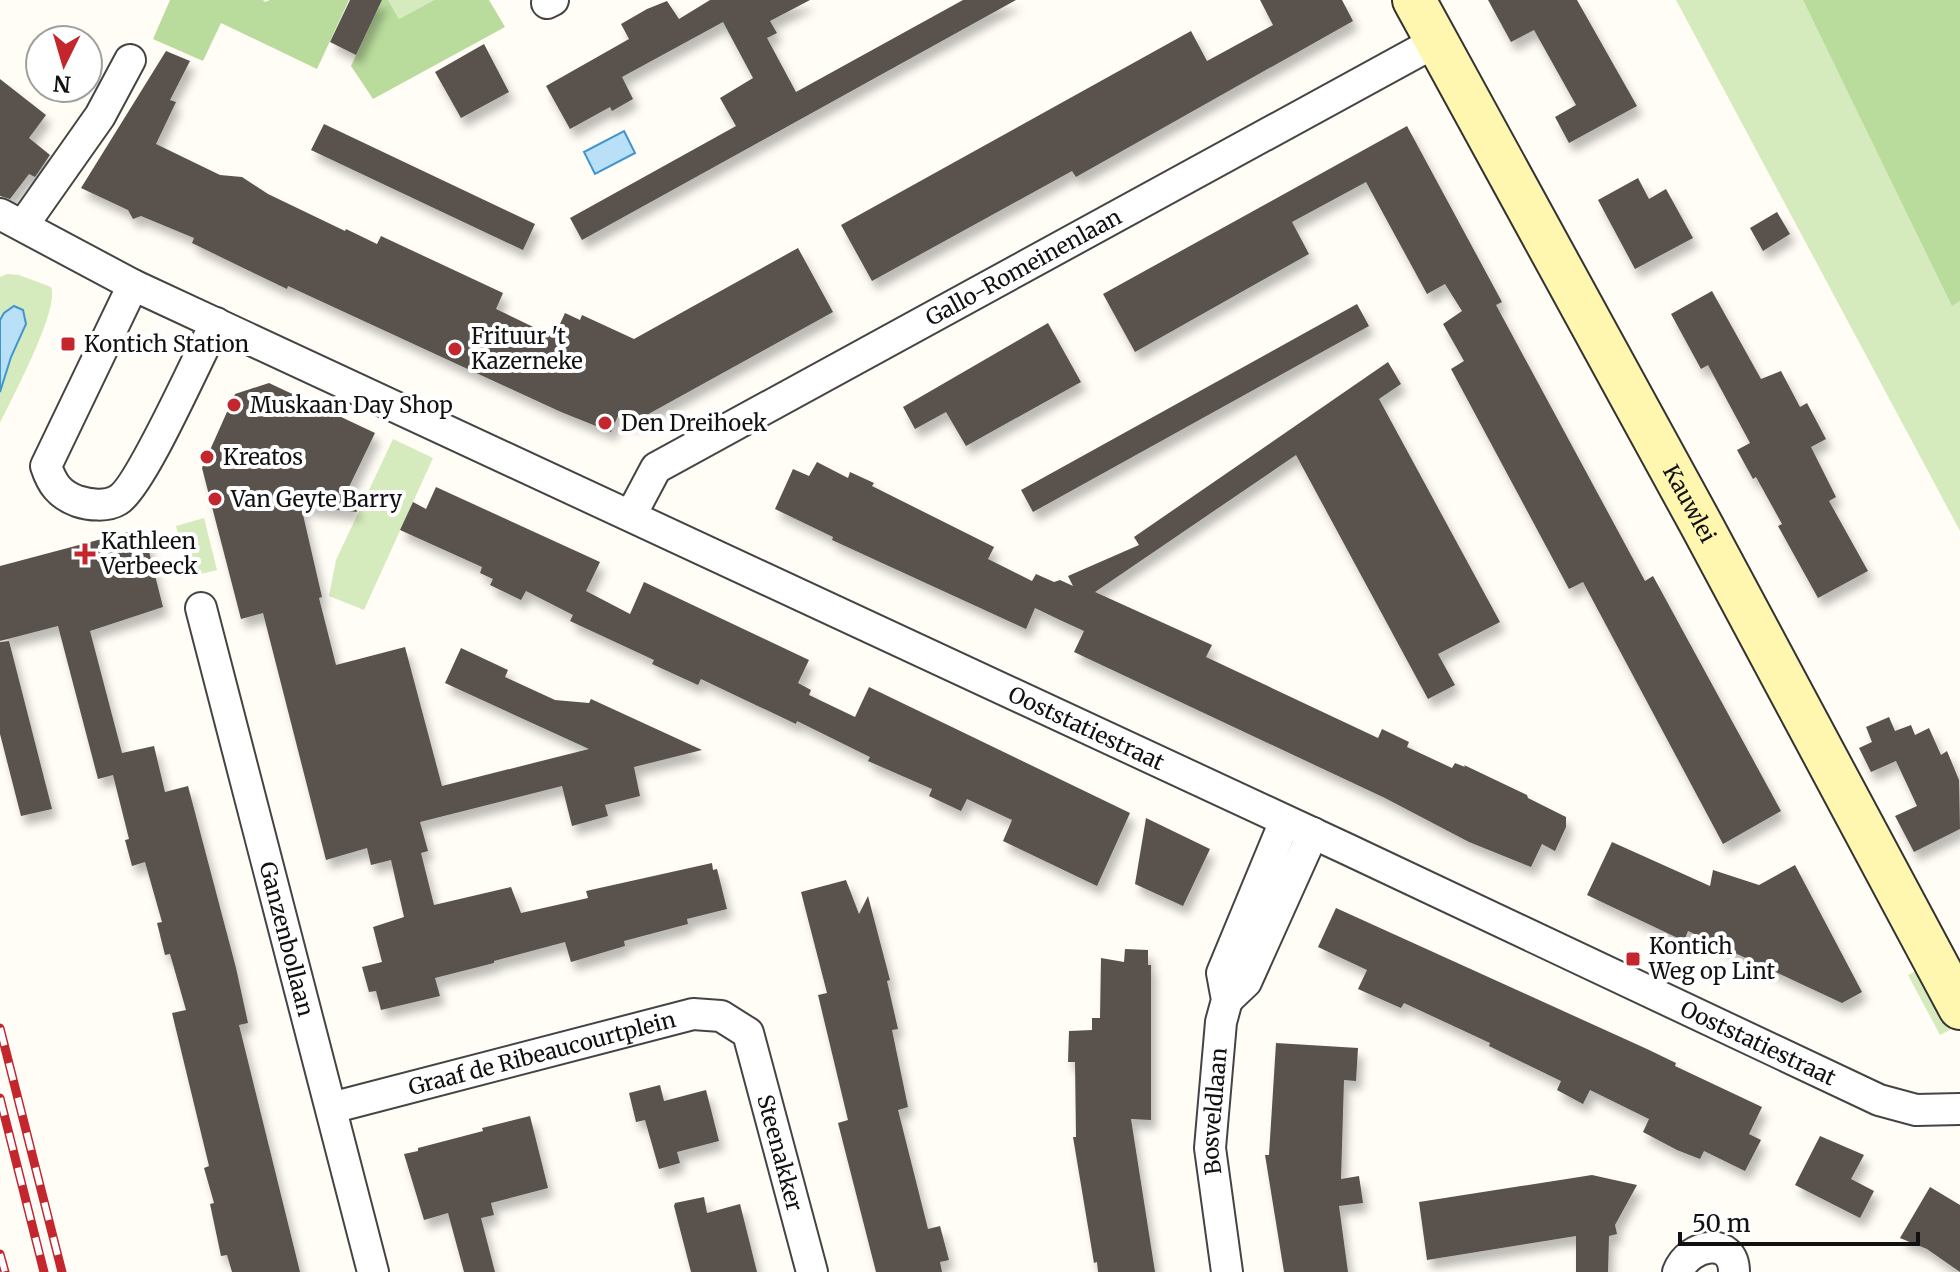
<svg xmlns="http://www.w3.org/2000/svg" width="1960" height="1272" font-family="Merriweather,serif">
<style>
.green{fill:#d5ebbd}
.forest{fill:#b9dc9c}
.water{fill:#b9e0f7;stroke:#3f96cf;stroke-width:2}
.building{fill:#5a524d;filter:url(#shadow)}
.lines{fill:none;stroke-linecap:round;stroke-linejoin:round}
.street-casing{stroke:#444;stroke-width:34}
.secondary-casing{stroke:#333;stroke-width:46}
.street{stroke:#fff;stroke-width:30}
.secondary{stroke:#fff6b0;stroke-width:42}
.rail-casing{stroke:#c4262e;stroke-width:9}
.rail{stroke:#fff;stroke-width:6;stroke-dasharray:18;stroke-linecap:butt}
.poi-dot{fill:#c4262e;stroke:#fff;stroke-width:3}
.labels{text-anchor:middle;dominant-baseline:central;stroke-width:8;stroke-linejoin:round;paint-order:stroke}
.street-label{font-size:22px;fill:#111;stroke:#fff}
.poi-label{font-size:22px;fill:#111;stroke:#fff;text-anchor:start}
</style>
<defs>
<filter id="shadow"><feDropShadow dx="5" dy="9" stdDeviation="4" flood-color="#0004"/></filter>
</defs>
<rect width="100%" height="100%" fill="#fffdf5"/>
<path class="green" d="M388,0H434L399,19Z
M1676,0H1803L1953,305L1960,301V531Z
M7,274L19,275L51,287C60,309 12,398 0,423V277Z
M393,439L433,458L364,610L329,596L336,560Z
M204,518L217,570L189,577L176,526Z
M1920,969L1952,1029L1940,1035L1908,975Z"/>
<path class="forest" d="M170,0H263L265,2L270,0H349L317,69L221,23L203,61L153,39Z
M382,0H388L399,19L434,0H489L505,27L373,99L351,66Z
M1803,0H1960V301L1952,306Z"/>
<path class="water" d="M624,131L635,153L595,174L584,152Z
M14,306L23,310L26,324L11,357L0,392V320L4,313Z"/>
<path class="building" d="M350,0H382L356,55L330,42Z
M710,0H810L770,21L777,33L767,38L796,92L963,0H1016L582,240L570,218L736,126L720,98L753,78L723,22L622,77L633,99L612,111L610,107L570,129L546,86L629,39L621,24L647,9L667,1L679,19Z
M1260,0H1342L1353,21L1076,177L1072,171L872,281L841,225L1191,31L1207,61L1273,25Z
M1488,0H1577L1637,106L1569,143L1555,117L1576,105L1534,30L1511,42Z
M484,44L509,92L461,118L435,72Z
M166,51L190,61L170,100L176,102L156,144L220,175L242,177L268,194L345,231L346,229L377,244L381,236L503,293L496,309L554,337L565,313L580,320L582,315L634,339L798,248L833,312L634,422L618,416L611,432L561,412L288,286L287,289L231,262L192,243L194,238L141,216L133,219L128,210L81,188Z
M0,79L46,115L29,138L50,155L35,177L29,174L10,199L0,196Z
M324,124L535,224L523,250L311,150Z
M1407,126L1502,302L1496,305L1645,581L1653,576L1781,811L1723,844L1583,582L1569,589L1451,369L1464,361L1443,324L1462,311L1445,284L1427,294L1366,182L1292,222L1309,254L1135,352L1103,294Z
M1638,178L1649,199L1666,189L1693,238L1635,269L1598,200Z
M1777,212L1790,234L1763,251L1750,228Z
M1712,291L1761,379L1781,371L1800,407L1807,403L1826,439L1811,447L1836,497L1829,501L1868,571L1818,598L1778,526L1782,524L1756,477L1753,479L1737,450L1750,443L1708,365L1701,369L1671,314Z
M1357,304L1369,326L1033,512L1021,490Z
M1048,323L1081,382L966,446L946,412L915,429L903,407Z
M1388,362L1401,384L1379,399L1500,622L1438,654L1455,685L1428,699L1296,455L1095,592L1212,645L1206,657L1378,738L1382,729L1409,742L1407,747L1452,768L1455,763L1465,767L1464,765L1527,795L1528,798L1566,817V827L1555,851L1542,844L1531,867L1469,842L1385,798L1074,652L1084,631L1060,620L1035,608L1026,629L832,540L833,537L775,509L793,469L809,476L817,462L848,478L850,472L874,483L872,486L994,547L988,559L1032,581L1036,574L1054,582L1060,580L1073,586L1068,576L1139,545L1134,537Z
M269,383L375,433L348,489L357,512L301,506L322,597L319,598L336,665L405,647L442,786L589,749L445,683L461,648L508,670L505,677L555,700L589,703L591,699L702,750L634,767L640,796L605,805L608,816L572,826L562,786L420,822L428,851L421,853L434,905L511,887L521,913L588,898L586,891L712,863L713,870L717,869L727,909L687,919L688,924L624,941L625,946L571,962L565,942L494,961V963L435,978L440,996L381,1010L376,991L369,992L362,967L382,962L373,927L404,917L391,860L371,865L367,848L326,860L263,613L241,619L202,468L235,394Z
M436,487L600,562L586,591L630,614L644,582L809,660L798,683L811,690L809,695L855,717L869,687L1130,813L1097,886L1003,841L1012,820L967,799L961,811L929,796L932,789L868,761L870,757L797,721L796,724L701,679L698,685L652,664L654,660L570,621L573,615L526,591L521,600L490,585L493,579L480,573L482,567L400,530L413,502L426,509Z
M143,528L163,607L90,631L122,753L154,746L165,792L188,786L236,968L248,1023L239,1025L300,1272H232L227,1255L221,1256L210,1204L214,1203L204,1168L209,1166L172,1013L186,1010L170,954L165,955L157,923L162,922L145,862L132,866L125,840L129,839L113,775L98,779L58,626L0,641V566Z
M9,641L52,809L21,816L0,734V642Z
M1889,717L1895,731L1911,725L1915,735L1929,728L1941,755L1947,751L1959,780L1960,829L1914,852L1895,816L1917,806L1896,761L1871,772L1859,748L1872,742L1866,727Z
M1146,818L1210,849L1183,906L1135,884Z
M1612,842L1710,886L1713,870L1759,885L1795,865L1862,992L1842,1003L1688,931L1684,941L1587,895Z
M846,880L859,914L868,896L890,980L887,981L898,1029L892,1030L908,1107L898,1110L928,1229L940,1226L949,1260L940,1262L942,1272H876L838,1123L848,1120L818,995L827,993L801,892Z
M1336,908L1647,1049L1676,1063L1675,1066L1762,1107L1749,1134L1761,1140L1745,1171L1704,1151L1700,1159L1677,1150L1643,1132L1649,1119L1590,1090L1583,1104L1557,1090L1561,1081L1489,1046L1490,1043L1404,1003L1401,1008L1358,989L1367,970L1318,947Z
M1125,949L1148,950V965H1151V1120L1131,1119L1155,1272H1098L1097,1262L1094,1263L1073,1137H1076L1075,1062H1068L1069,1031L1092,1030V1018H1100L1101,958L1124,962Z
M1276,1043L1358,1048L1356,1081L1344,1080L1341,1179L1359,1176L1363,1203L1339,1206L1348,1272H1284L1265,1155H1269Z
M660,1085L664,1101L706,1090L719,1141L677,1152L680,1163L659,1169L645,1120L636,1122L629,1093Z
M530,1116L548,1188L491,1203L494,1215L481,1218L495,1272H464L448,1213L424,1220L404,1154L418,1151V1148L483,1131L482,1128Z
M1820,1136L1864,1155L1851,1179L1874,1191L1860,1218L1795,1185Z
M1592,1175L1637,1185L1615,1225L1617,1234L1609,1236L1608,1272H1576V1236L1427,1260L1419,1202Z
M1930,1187L1960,1205V1272L1927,1249L1900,1238Z
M704,1197L707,1213L740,1204L757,1272H691L674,1206L675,1203Z"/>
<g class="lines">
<defs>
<g id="street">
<path d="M547,3L553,0"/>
<path id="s1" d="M0,214L133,285L1349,850L1879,1100L1916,1110L1960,1109"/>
<path d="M31,214L100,116L130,60"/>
<path d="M133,285L46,466C52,484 59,494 77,501C89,505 107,507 118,500C141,487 199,354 216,323"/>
<path id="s2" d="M631,515L656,468L1437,41"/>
<path id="s3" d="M201,608L373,1272"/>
<path d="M1227,1000L1246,982L1313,833"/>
<path id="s4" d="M331,1108L693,1014L721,1016L748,1033L812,1272"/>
<path id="s5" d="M1227,1272L1210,1148L1221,1022L1227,1000L1222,973L1285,821"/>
<path d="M1678,1272C1689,1243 1734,1236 1734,1272"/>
</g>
<g id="secondary">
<path id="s6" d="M1414,0L1702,526L1960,1008"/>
</g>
</defs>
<use href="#street" class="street-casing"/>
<use href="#secondary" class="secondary-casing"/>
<use href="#street" class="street"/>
<use href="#secondary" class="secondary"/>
<defs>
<path id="rail" d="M0,1028L62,1272
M0,1098L44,1272
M0,1254L5,1272"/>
</defs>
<use href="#rail" class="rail-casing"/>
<use href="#rail" class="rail"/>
</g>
<g class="poi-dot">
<rect x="60" y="336" width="16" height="16" rx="4"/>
<circle cx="455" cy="349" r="8"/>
<circle cx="234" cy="405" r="8"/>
<circle cx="605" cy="423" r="8"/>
<circle cx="207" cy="457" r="8"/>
<circle cx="215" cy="499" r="8"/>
<path d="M81 542h8v8h8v8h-8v8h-8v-8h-8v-8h8z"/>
<rect x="1625" y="951" width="16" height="16" rx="4"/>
</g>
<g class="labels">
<g class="street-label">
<text stroke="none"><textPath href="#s2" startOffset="472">Gallo-Romeinenlaan</textPath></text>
<text stroke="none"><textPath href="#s6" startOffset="574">Kauwlei</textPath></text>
<text stroke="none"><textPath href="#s1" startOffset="1202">Ooststatiestraat</textPath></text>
<text stroke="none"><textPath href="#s3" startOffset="342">Ganzenbollaan</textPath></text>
<text stroke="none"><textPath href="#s1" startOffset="1944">Ooststatiestraat</textPath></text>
<text stroke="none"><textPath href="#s4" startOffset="218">Graaf de Ribeaucourtplein</textPath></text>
<text stroke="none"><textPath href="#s5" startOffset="162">Bosveldlaan</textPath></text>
<text stroke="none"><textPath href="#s4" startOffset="558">Steenakker</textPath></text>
</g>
<g class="poi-label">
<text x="471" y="336">Frituur 't<tspan x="471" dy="25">Kazerneke</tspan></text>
<text x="84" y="344">Kontich Station</text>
<text x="250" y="405">Muskaan Day Shop</text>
<text x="621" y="423">Den Dreihoek</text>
<text x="223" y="457">Kreatos</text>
<text x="231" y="499">Van Geyte Barry</text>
<text x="101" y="541">Kathleen<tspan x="101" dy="25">Verbeeck</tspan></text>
<text x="1649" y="946">Kontich<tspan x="1649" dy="25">Weg op Lint</tspan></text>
</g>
</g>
<g transform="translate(64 64) rotate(185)"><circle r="38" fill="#ffffff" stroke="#a0a0a0" stroke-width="2"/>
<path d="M0-6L14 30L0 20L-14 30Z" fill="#c4262e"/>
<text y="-12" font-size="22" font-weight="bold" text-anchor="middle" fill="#111111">N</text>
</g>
<path d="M1680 1232v12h238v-12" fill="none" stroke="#111111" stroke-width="4"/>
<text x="1692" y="1232" font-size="24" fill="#111111" stroke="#ffffff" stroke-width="6" paint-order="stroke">50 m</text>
</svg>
